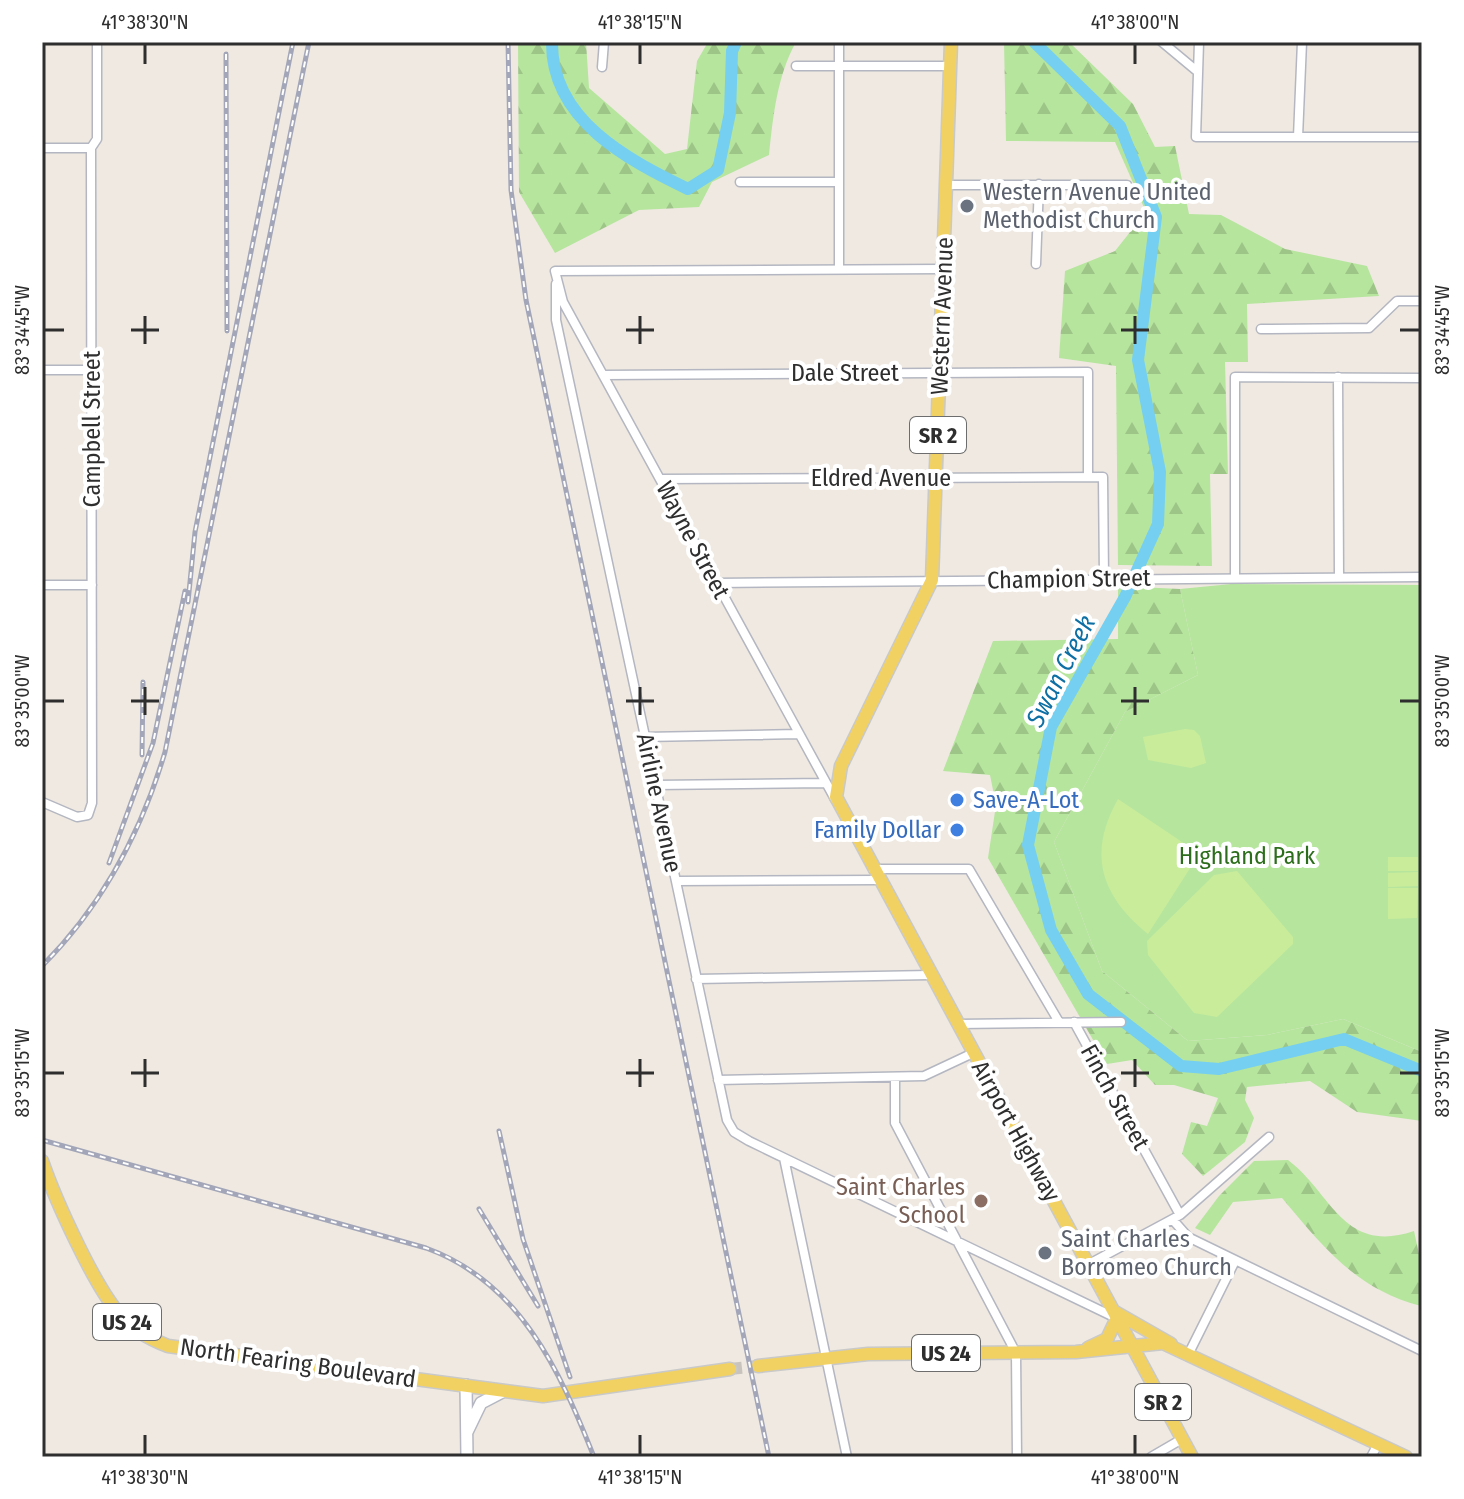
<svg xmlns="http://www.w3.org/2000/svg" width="1464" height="1499" font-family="'Fira Sans Condensed',sans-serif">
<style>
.green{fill:#b6e59e}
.forest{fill:url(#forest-firs)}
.pitch{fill:#c9ec9a}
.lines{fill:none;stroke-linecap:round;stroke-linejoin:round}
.river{stroke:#75cff0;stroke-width:12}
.primary-tunnel{stroke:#c8c4bd;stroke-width:12;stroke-dasharray:12 6;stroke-linecap:butt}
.minor-casing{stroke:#b4b7c1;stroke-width:11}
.secondary-casing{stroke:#b4b7c1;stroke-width:14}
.primary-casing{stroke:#c9c9c9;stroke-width:15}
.minor{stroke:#fff;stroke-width:8}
.secondary{stroke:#fff;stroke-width:11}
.primary{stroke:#f2d163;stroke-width:12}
.rail-casing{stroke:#a3a6b8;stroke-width:5}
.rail{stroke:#fff;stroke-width:2;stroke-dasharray:6;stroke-linecap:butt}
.ticks{fill:none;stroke:#2e2e2e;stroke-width:3}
.worship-dot{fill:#6b7280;stroke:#fff;stroke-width:3}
.shop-dot{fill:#3f7fe0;stroke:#fff;stroke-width:3}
.education-dot{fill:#8d6e63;stroke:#fff;stroke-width:3}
.labels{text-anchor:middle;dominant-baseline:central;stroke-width:8;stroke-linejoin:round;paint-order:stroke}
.shield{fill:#fff;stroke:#6d6d6d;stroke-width:2}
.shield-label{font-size:22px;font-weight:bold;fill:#2e2e2e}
.worship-label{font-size:24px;fill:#5b616d;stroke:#fff;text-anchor:start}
.street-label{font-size:24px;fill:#2e2e2e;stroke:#fff}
.shop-label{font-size:24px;fill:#366cbe;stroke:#fff;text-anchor:start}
.park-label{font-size:24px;fill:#2c6e1b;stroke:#fff}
.education-label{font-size:24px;fill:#785e54;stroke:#fff;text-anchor:end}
.water-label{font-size:26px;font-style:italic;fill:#0d6fa3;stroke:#fff}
.neatline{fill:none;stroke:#2e2e2e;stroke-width:3}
.ticks-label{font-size:20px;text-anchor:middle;fill:#2e2e2e}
</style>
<defs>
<pattern id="forest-firs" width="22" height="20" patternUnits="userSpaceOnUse" patternTransform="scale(2)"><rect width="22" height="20" fill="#b6e59e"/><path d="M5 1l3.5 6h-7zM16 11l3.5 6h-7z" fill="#9dc588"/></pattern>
</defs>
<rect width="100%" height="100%" fill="#efe9e1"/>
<path class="green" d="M1231,584L1422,585V1052L1343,1019L1267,1035L1188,1041L1102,971L1054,842L1125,712L1198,675L1180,589Z"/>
<path class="forest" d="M518,42H586L589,88L665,154L687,149L697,61L708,42H796C777,76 773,117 769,155L712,182L699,207L639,210L555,253L519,192Z
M1004,42H1069L1133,104L1155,147L1175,146L1189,214L1221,215L1285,249L1367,266L1379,296L1247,304L1248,362H1225L1228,474H1210L1212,566L1118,565L1116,366L1059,358L1065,271L1115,251L1146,212L1115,142L1006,141Z
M1118,586L1180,589L1198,675L1125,712L1054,842L1102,971L1188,1041L1267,1035L1343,1019L1422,1052V1121L1357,1112L1310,1081L1247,1087L1245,1100L1254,1118L1245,1142L1203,1176L1182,1154L1191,1122L1207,1126L1218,1098L1174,1085H1155L1132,1060L1107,1064L988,858L996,805L990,775L943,771L993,641L1118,639Z
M1288,1160C1332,1193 1343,1255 1414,1231L1422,1268L1421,1306C1356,1289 1324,1248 1282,1198L1233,1202L1210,1235L1195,1228L1219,1196L1254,1161Z"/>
<path class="pitch" d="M1185,729L1194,730L1200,736L1206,763L1191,768L1148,760L1143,737Z
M1118,799L1194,850V862L1148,934C1101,896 1087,854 1118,799Z
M1388,857H1418V871H1388Z
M1237,871L1293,937V944L1217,1017L1194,1013L1148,955L1147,941L1214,875Z
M1418,872V886L1388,887V873Z
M1388,888H1418L1417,918L1388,919Z"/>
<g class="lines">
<path class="river" d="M552,42C551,120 628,160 688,189L718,170L730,113L732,51L736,42
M1034,42L1120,126L1156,217L1138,360L1160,472L1158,524L1125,597L1051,727L1028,845L1051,930L1088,994L1181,1066L1219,1069L1344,1039L1422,1071"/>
<path class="primary-tunnel" d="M730,1369L758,1366"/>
<defs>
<path id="minor" d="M1162,42L1198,72
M1199,42L1196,137H1422
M796,66H950
M602,67L604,42
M1298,137L1302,42
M42,148H91
M740,182H838
M947,185H1127
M1036,264L1039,184
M839,269V42
M556,284V320L727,1120L734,1132L749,1141L1116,1318
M1261,329L1369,328L1397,301H1422
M42,370H91
M603,375L1088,372V477
M1338,377L1339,577
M660,479L1103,477L1104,578
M1235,577V377L1422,378
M716,583L1422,577
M42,585H92
M644,737L798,734
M655,785L825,783
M835,799L563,302L555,271L943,269
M42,802L77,817L88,815L92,803L91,148L97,139V42
M873,869H969L1059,1022
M676,881L879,880
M696,979L931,975
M1074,1022L1180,1215
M958,1024L1121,1022
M895,1077V1123L1016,1353L1017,1457
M718,1080L924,1076L973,1053
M784,1158L847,1457
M1173,1220L1188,1237L1422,1351
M1089,1264L1180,1215L1269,1137
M1189,1353L1235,1261
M1151,1457L1182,1439
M1371,1457L1378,1444"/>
<path id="secondary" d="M466,1385L467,1457
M467,1432L481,1403L504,1391"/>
<path id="primary" d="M951,42L932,580L841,766L836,797L1192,1457
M42,1161C55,1199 95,1288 121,1316C133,1330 150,1339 168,1346L543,1396L730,1369
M1115,1312L1171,1344
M1088,1348L1107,1339L1117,1318
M758,1366L868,1354L1076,1352L1163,1343L1406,1457"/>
</defs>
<use href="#minor" class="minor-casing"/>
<use href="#secondary" class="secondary-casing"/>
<use href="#primary" class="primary-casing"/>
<use href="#minor" class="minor"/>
<use href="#secondary" class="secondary"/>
<use href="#primary" class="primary"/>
<defs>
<path id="rail" d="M508,42L511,190L526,300L769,1457
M226,54L227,331
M188,602L195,532L293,42
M142,755L143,682
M109,863L153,743L185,591
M42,966C102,906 141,833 165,752L309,42
M499,1131L523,1239L570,1377
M42,1140L426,1248C520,1282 560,1371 594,1457
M479,1209L538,1306"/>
</defs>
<use href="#rail" class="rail-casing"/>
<use href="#rail" class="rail"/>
</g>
<path class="ticks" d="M145,44V64M640,44V64M1135,44V64M145,316V344M640,316V344M1135,316V344M44,330H64M131,330H159M626,330H654M1121,330H1149M1400,330H1420M145,687V715M640,687V715M1135,687V715M44,701H64M131,701H159M626,701H654M1121,701H1149M1400,701H1420M145,1059V1087M640,1059V1087M1135,1059V1087M44,1073H64M131,1073H159M626,1073H654M1121,1073H1149M1400,1073H1420M145,1435V1455M640,1435V1455M1135,1435V1455"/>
<g class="worship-dot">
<circle cx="967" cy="206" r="8"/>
<circle cx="1045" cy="1253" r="8"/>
</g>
<g class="shop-dot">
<circle cx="957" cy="800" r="8"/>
<circle cx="957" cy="830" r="8"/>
</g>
<circle class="education-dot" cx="981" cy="1201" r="8"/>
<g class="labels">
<g class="shield">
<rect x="910" y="417" width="56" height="36" rx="6"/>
<rect x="93" y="1304" width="68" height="36" rx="6"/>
<rect x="912" y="1335" width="68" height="36" rx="6"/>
<rect x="1135" y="1384" width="56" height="36" rx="6"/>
</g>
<g class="shield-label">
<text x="938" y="435">SR 2</text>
<text x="127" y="1322">US 24</text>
<text x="946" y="1353">US 24</text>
<text x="1163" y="1402">SR 2</text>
</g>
<g class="worship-label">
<text x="983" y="192">Western Avenue United<tspan x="983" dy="28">Methodist Church</tspan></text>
<text x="1061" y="1239">Saint Charles<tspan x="1061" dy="28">Borromeo Church</tspan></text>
</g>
<g class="street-label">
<text transform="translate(942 316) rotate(-88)">Western Avenue</text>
<text x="845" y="373">Dale Street</text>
<text transform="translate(92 429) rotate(-90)">Campbell Street</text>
<text x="881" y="478">Eldred Avenue</text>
<text transform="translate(693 540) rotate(62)">Wayne Street</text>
<text transform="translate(1069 579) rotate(-1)">Champion Street</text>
<text transform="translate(659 803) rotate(78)">Airline Avenue</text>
<text transform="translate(1115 1097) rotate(61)">Finch Street</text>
<text transform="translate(1016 1131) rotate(61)">Airport Highway</text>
<text transform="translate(298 1363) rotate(8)">North Fearing Boulevard</text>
</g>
<g class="shop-label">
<text x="973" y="800">Save-A-Lot</text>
<text x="941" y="830" text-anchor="end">Family Dollar</text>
</g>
<g class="park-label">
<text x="1247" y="856">Highland Park</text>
</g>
<g class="education-label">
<text x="965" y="1187">Saint Charles<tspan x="965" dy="28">School</tspan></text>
</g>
<g class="water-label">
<text transform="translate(1061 671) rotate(-63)">Swan Creek</text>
</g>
</g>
<rect width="1464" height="1499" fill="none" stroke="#ffffff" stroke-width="88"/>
<rect x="44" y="44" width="1376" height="1411" class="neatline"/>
<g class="ticks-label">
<text x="145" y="29">41°38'30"N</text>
<text x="640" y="29">41°38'15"N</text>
<text x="1135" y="29">41°38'00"N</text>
<text transform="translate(1442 330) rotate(-90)" y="7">83°34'45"W</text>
<text transform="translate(22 330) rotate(-90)" y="7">83°34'45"W</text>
<text transform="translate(1442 701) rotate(-90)" y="7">83°35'00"W</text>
<text transform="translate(22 701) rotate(-90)" y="7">83°35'00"W</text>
<text transform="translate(1442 1073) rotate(-90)" y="7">83°35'15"W</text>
<text transform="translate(22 1073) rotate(-90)" y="7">83°35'15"W</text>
<text x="145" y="1484">41°38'30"N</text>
<text x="640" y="1484">41°38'15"N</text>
<text x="1135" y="1484">41°38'00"N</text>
</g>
</svg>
